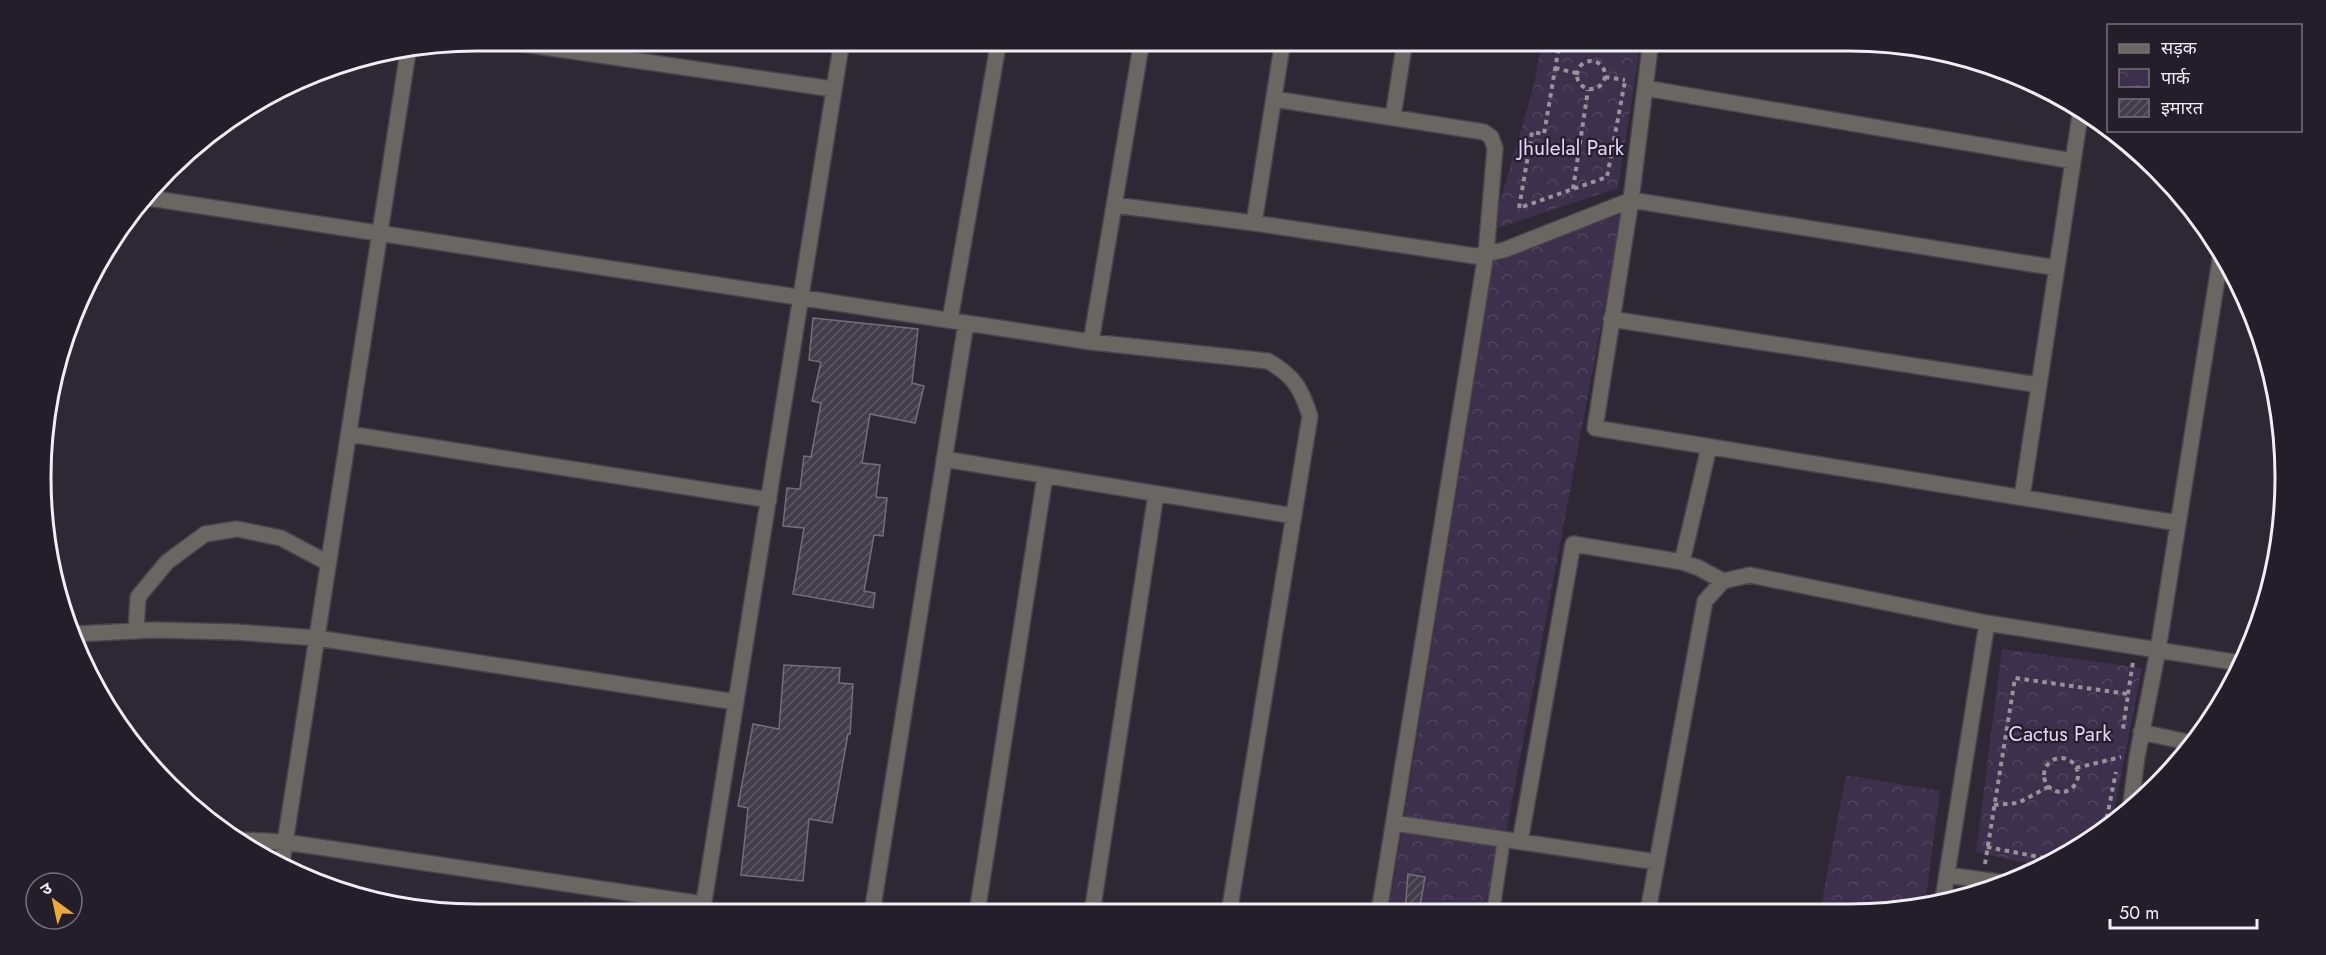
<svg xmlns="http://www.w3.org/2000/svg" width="2326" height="955" font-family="Jost,'Noto Sans Devanagari',sans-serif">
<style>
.park{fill:url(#park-crowns)}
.building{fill:url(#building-hatch);stroke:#746e7b;stroke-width:1.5}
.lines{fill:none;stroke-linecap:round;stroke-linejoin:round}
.service-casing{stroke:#48444e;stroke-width:15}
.minor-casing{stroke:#48444e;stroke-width:18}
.path{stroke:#96939b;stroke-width:4;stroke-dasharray:4.5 4.5;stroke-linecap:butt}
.service{stroke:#6a6661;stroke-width:12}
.minor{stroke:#6a6661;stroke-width:15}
.labels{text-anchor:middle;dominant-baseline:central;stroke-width:4.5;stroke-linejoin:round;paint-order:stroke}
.park-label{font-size:21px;fill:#e4d3fb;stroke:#231e29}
.rim{fill:none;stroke:#f0edf4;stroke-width:3}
</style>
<defs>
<pattern id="park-crowns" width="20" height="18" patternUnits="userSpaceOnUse" patternTransform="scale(1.5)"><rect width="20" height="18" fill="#3d304c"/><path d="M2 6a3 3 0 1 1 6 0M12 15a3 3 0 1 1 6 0" fill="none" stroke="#50445e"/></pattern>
<pattern id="building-hatch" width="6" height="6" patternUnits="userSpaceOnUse" patternTransform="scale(1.5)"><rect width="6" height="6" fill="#413c48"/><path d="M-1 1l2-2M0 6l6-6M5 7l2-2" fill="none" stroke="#5d5863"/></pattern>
</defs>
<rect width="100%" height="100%" fill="#2d2833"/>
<path class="park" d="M1542,41H1641L1618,188L1492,230L1533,88Z
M1622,214L1506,833L1498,844L1484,912H1389L1494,260Z
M2002,649L2142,668L2112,822L2045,867L1976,852Z
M1846,775L1940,791L1925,905L1906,911H1820Z"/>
<path class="building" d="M813,318L918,329L912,383L924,386L915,423L870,414L862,463L880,465L876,497L887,498L883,536L874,535L864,591L875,593L873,608L793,594L804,528L783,526L787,488L800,489L804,456L811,457L821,403L812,401L821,362L809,360Z
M784,665L840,668L839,683L853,684L850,734H848L832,823L809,819L803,881L741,875L748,808L738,806L753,724L779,729Z
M1408,874L1425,877L1419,912L1405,911Z"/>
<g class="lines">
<defs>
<path id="service" d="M1493,912L1504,839"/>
<path id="minor" d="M495,40L833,89
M1651,40L1631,200L1595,428L2178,523
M1645,88L2073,161
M1274,99L1484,132L1491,137L1495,148L1486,254L1379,912
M1393,117L1405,40
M149,198L1091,342L1268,361C1294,376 1301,388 1310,416L1229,913
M1114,205L1254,223L1475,256L1504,250L1631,200L2057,268
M1254,223L1283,40
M1611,319L2039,385
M950,320L999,40
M1091,342L1142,40
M349,434L769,500
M944,459L1294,516
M2022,497L2081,109
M1682,562L1709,447
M136,631L138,597L167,562L205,534L237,529L281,538L328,563
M76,634L154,630L235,632L317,638L736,702
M2141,732L2192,743
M2130,810L2137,757L2158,650L2221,254
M1394,823L1657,862
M241,840L285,842L703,904
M1520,842L1573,544L1682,562L1699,568L1723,581
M282,862L408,52
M1947,875L1999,882
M1943,899L1987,623
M1648,911L1705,601L1723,581L1750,575L1987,623L2240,663
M872,913L966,323
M977,913L1045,476
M1092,913L1156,494
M702,914L842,40"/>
</defs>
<use href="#service" class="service-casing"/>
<use href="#minor" class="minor-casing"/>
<path class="path" d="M1560,40L1544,134L1532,132L1519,208L1607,177L1625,81
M1577 75a14 14 0 1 1 28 0a14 14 0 1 1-28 0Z
M1555,68L1576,73
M1605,77L1625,80
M1573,189L1588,90
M2128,694L2133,662
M2044 775a17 17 0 1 1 34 0a17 17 0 1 1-34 0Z
M2076,768L2121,757
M1994,805L2018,803L2050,786
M2105,827L2116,772
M1987,847L2055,860
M1985,864L2015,678L2128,694L2123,729"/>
<use href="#service" class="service"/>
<use href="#minor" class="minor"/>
</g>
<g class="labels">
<g class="park-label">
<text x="1571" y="148">Jhulelal Park</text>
<text x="2060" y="734">Cactus Park</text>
</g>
</g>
<path d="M0 0H2326V955H0ZM477 51H1849A426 426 0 0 1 2275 477V478A426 426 0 0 1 1849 904H477A426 426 0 0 1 51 478V477A426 426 0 0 1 477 51Z" fill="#231e29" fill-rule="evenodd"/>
<path class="rim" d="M477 51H1849A426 426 0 0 1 2275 477V478A426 426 0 0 1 1849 904H477A426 426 0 0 1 51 478V477A426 426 0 0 1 477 51Z"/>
<rect x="2107" y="24" width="195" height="108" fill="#231e29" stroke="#75717a" stroke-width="1.5"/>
<rect x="2119" y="44" width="30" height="9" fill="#6a6661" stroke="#75717a" stroke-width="1.5"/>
<text x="2161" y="54" font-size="18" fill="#f0edf4">सड़क</text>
<rect x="2119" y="69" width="30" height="18" fill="url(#park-crowns)" stroke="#75717a" stroke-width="1.5"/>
<text x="2161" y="84" font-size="18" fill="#f0edf4">पार्क</text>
<rect x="2119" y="99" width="30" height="18" fill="url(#building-hatch)" stroke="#75717a" stroke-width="1.5"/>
<text x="2161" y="114" font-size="18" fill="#f0edf4">इमारत</text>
<g transform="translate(54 901) rotate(327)"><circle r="28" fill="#231e29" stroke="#75717a" stroke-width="1.5"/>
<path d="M0-4.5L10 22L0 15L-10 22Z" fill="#eca93a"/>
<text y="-9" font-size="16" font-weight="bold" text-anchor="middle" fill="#f0edf4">उ</text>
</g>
<path d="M2110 919v9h147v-9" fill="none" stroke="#f0edf4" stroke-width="3"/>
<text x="2119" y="919" font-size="18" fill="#f0edf4" stroke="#231e29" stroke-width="4.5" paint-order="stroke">50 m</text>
</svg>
